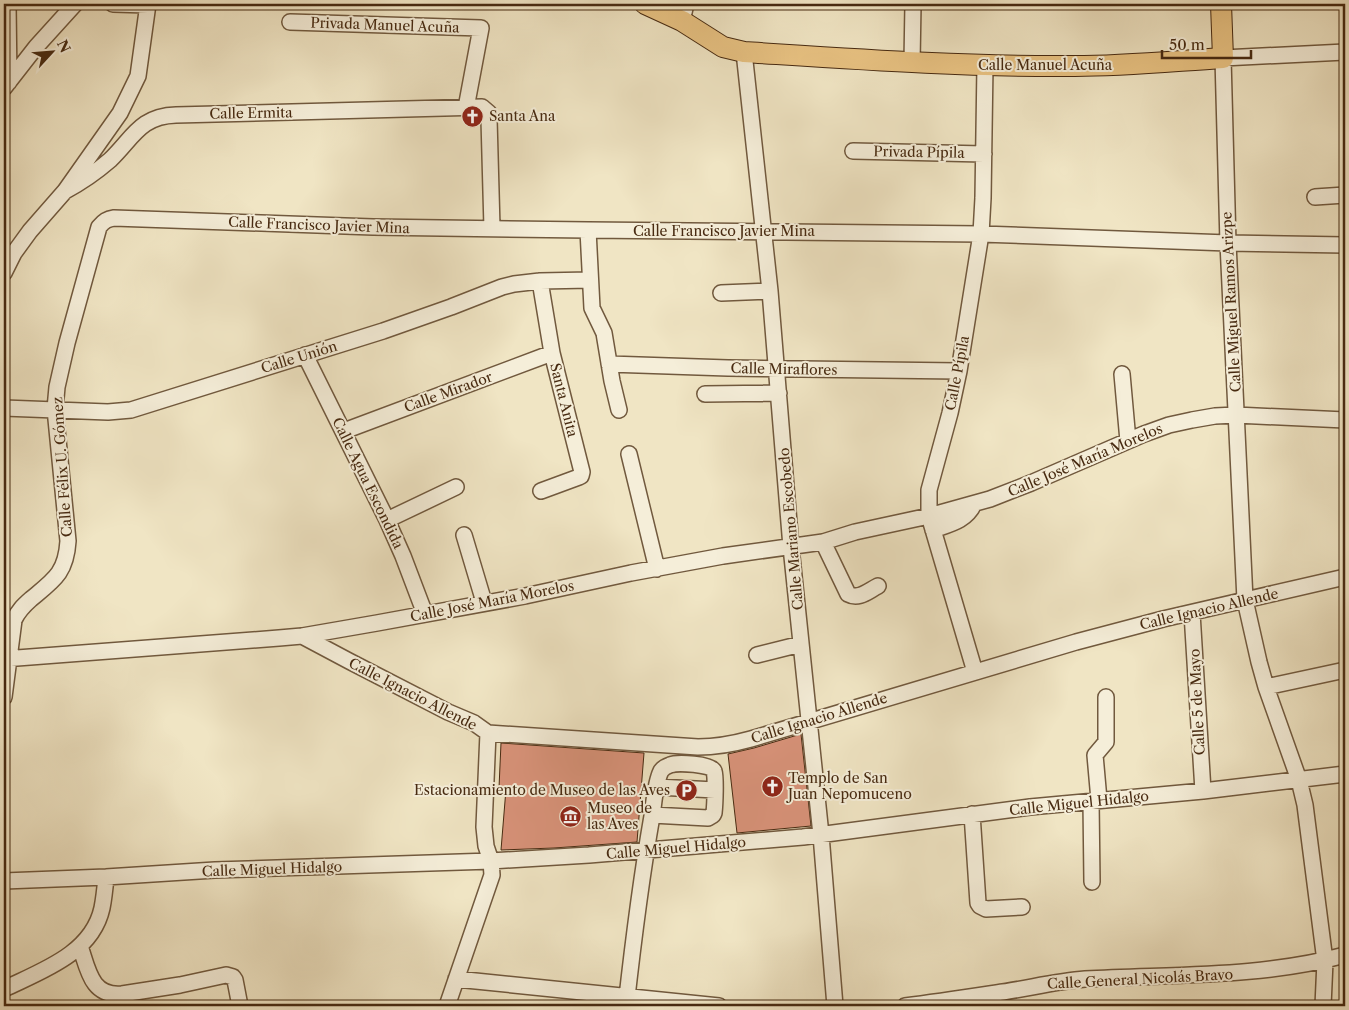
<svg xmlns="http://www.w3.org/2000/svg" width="1349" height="1010" font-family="'Libre Caslon Text',serif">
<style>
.building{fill:#d9937a;stroke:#472a11}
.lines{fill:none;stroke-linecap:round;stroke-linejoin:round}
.minor-casing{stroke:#71593e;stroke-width:18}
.major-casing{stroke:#472a11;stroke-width:22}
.minor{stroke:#f5eed9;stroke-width:15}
.major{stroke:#e8c282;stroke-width:20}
.labels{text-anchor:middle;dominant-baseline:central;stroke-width:4;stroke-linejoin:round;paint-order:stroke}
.street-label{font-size:14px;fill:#472a11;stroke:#f5eed9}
.poi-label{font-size:14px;fill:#472a11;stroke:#f5eed9;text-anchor:start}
</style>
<rect width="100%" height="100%" fill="#f0e5c4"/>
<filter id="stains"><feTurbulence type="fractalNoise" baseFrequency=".004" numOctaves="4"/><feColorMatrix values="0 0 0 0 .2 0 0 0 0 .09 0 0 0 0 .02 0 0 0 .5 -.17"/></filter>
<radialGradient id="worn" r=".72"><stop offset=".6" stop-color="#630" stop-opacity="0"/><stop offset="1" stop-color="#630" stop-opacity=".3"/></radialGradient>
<path class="building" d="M801,734L811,826L737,833L728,754L754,748Z
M501,743L644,753L637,842L554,848L501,850L506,789L499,788Z"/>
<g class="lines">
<defs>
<path id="minor" d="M8,4L9,82
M113,4L148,5
M682,21L686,4
M290,22L481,28L466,108
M744,52L770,291L791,547L821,835L835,1006
M912,62L913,4
M4,88L36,47L75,4
M853,151L984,154
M65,191C82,182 95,173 110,160C133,138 140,116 176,115L482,107L489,113V119L492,228
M1315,197L1345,195
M588,230L592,308L604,333L612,381L619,410
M4,273L14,253L30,231L65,191L120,113L138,76L148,4
M540,281L552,353L582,472L581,476L579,477L541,491
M721,293L770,291
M305,355L387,520L403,556L425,614
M609,364L728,368L959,371
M1122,374L1128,441
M705,394L779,393
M4,408L108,412L131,410L383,331L451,307L502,287L514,284L540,281L590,280
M344,431L552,353
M629,454L657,569
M387,520L456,487
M933,530C950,524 966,521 974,504
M464,535L484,602
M823,542L848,594C859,600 868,591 878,586
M1192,613L1203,791
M302,636L349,661L448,712L474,723L488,733L698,747C716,747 733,744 751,739L1076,642L1163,619L1345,577
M757,655L801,644
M4,659L279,638L302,636L377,623L525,596L631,573L723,556L823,542L855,532L929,516L990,499L1031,483L1144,434L1169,425L1192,420L1215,416L1236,415L1345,420
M975,672L929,516V490L950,413L959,371L981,234L983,198L985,65
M1266,687L1345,670
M4,697L14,620C18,611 23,606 31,599C54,580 66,573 68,541L55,409L57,387L67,343L99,227C104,221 107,219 114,218L373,227L588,230L981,234L1228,243L1345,245
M657,787L715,790
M1099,800L1095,755L1106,742V697
M1091,801L1092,882
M972,814L978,903L980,906L986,909L1022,907
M4,881L106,877L215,870L491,861L589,855L803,837L1030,807L1203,791L1345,774
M80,946C88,969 91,997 122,994L180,985L226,975L233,977L235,980L240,1006
M456,979L719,1006
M4,989C41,971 92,954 102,908C104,898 105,888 106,877
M447,1006L492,875L491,861L486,846L484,827L488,733
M626,1006C633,943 641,879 652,816C654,803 655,783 661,771C663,768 667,766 670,765C677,762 712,764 714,771C716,777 715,804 714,813L713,815L708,818L652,815
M905,1006C938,1002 970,997 1003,992C1030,988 1057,981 1085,979C1173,974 1260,978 1345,955
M1323,1006L1325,961L1305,805L1299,780L1266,687L1259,662L1245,600L1228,243L1223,58L1345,52"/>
<path id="major" d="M645,4L682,21L723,47L744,52C854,59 964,67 1075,66C1124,66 1174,61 1223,58L1221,4"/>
</defs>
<use href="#minor" class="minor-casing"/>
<use href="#major" class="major-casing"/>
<use href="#minor" class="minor"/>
<use href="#major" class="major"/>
</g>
<defs>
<symbol id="church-disc" viewBox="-11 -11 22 22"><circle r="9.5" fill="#8f2418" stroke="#f5eed9"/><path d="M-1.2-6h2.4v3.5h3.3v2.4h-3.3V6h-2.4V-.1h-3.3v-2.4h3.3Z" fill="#fff"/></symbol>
<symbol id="parking-disc" viewBox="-11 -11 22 22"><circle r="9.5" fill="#8f2418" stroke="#f5eed9"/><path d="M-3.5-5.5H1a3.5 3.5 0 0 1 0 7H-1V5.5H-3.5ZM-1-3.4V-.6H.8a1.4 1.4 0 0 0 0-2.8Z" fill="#fff"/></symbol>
<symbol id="museum-disc" viewBox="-11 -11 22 22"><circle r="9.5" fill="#8f2418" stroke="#f5eed9"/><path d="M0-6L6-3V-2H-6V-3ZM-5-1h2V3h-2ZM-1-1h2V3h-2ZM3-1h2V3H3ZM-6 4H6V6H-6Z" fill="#fff"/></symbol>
</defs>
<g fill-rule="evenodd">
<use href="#church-disc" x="460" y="104" width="25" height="25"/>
<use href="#church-disc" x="760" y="774" width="25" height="25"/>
<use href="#parking-disc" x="674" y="778" width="25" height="25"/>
<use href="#museum-disc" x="558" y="804" width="25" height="25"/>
</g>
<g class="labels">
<g class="street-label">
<text transform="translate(385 25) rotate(2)">Privada Manuel Acuña</text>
<text x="1045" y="65">Calle Manuel Acuña</text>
<text transform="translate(251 113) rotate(-1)">Calle Ermita</text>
<text transform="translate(919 152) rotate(1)">Privada Pípila</text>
<text transform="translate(319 225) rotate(2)">Calle Francisco Javier Mina</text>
<text x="724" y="231">Calle Francisco Javier Mina</text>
<text transform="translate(1231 302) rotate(-93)">Calle Miguel Ramos Arizpe</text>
<text transform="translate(299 357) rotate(-17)">Calle Unión</text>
<text transform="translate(784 369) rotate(1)">Calle Miraflores</text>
<text transform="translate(957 373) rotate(-79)">Calle Pípila</text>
<text transform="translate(448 392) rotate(-20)">Calle Mirador</text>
<text transform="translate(564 400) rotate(76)">Santa Anita</text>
<text transform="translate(1085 460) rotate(-23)">Calle José María Morelos</text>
<text transform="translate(62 467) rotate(-94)">Calle Félix U. Gómez</text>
<text transform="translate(368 483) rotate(64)">Calle Agua Escondida</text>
<text transform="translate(791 529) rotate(-95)">Calle Mariano Escobedo</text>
<text transform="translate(492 601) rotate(-11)">Calle José María Morelos</text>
<text transform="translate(1209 609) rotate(-13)">Calle Ignacio Allende</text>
<text transform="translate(413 694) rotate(27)">Calle Ignacio Allende</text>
<text transform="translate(1197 702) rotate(-93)">Calle 5 de Mayo</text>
<text transform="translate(819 718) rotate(-17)">Calle Ignacio Allende</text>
<text transform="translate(1079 803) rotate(-6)">Calle Miguel Hidalgo</text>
<text transform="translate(676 848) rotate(-5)">Calle Miguel Hidalgo</text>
<text transform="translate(272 869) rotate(-2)">Calle Miguel Hidalgo</text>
<text transform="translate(1140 979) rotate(-3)">Calle General Nicolás Bravo</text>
</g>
<g class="poi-label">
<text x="489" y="116">Santa Ana</text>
<text x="788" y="778">Templo de San<tspan x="788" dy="16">Juan Nepomuceno</tspan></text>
<text x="670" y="790" text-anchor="end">Estacionamiento de Museo de las Aves</text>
<text x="587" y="808">Museo de<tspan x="587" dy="16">las Aves</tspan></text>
</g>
</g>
<rect width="1349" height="1010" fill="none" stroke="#f0e5c4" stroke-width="20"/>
<rect x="5" y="5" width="1339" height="1000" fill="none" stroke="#472a11" stroke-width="2.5"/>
<rect x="10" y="10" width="1329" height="990" fill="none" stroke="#472a11"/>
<g transform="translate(52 52) rotate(64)" stroke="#f5eed9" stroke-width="4" paint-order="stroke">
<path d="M0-4L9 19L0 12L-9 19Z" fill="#472a11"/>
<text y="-8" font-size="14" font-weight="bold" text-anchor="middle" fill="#472a11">N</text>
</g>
<path d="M1162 50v8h89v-8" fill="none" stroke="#472a11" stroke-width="2.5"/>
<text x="1169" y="50" font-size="15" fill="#472a11" stroke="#f5eed9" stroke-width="4" paint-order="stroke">50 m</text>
<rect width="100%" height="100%" filter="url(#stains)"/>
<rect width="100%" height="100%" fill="url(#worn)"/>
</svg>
